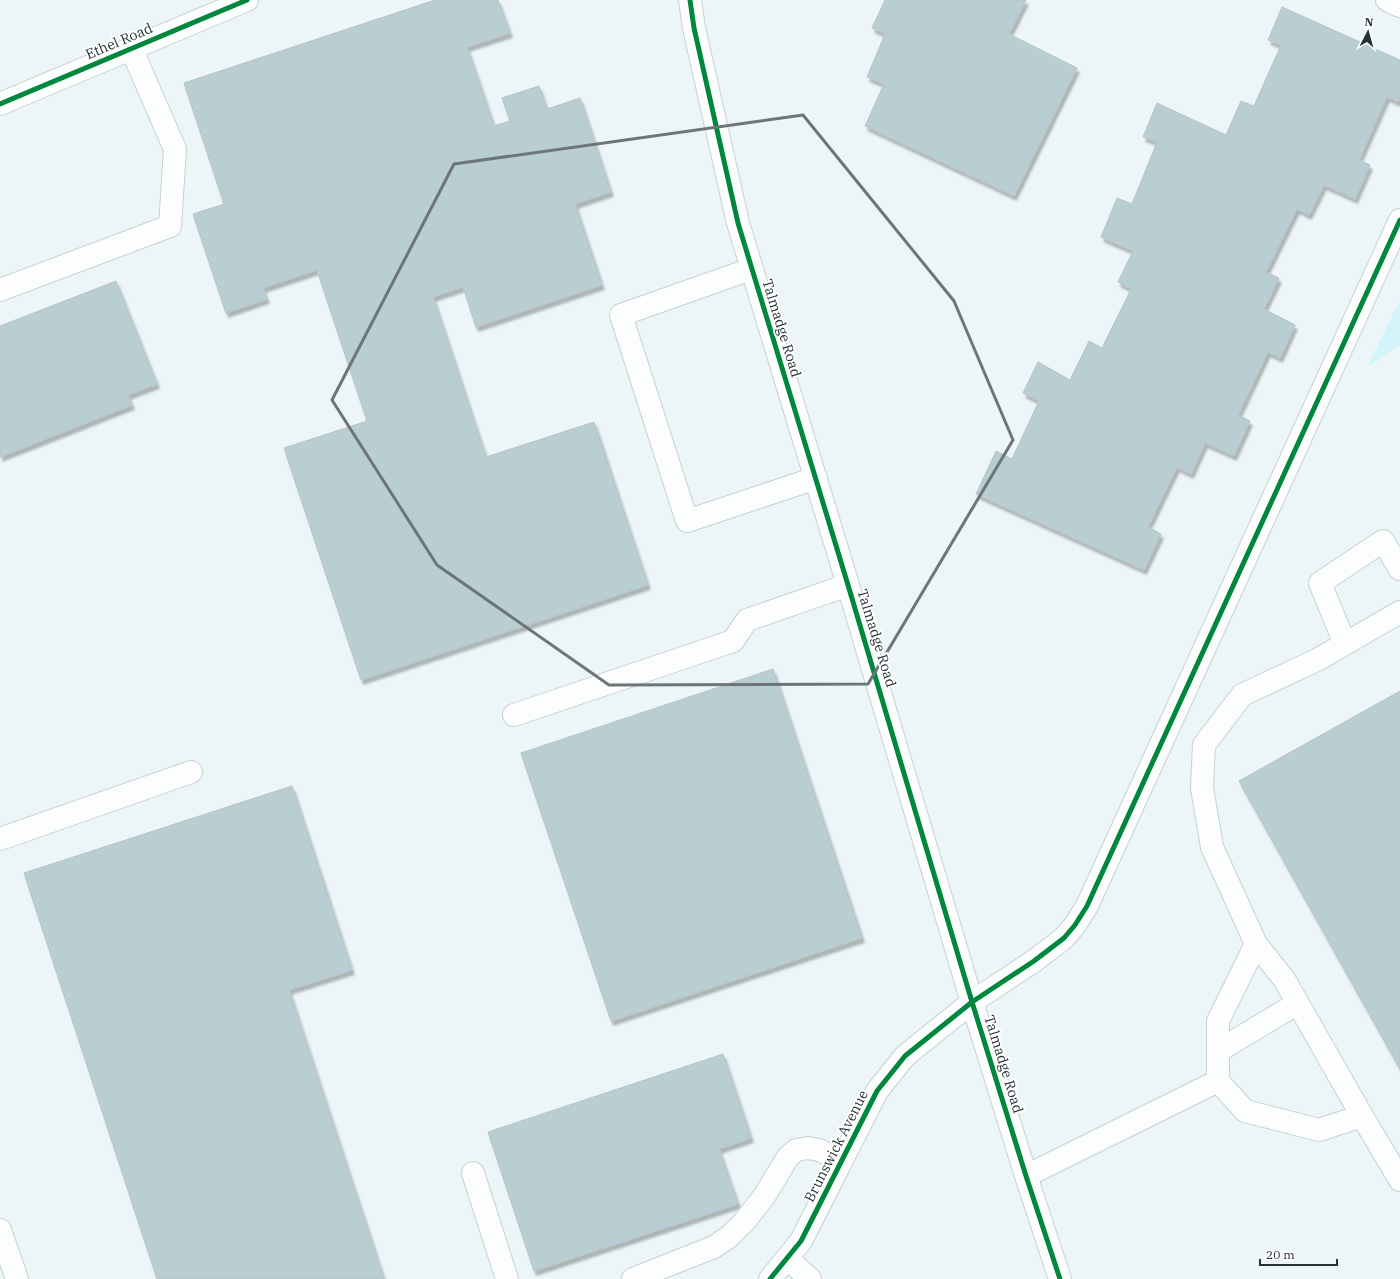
<svg xmlns="http://www.w3.org/2000/svg" width="1400" height="1279" font-family="'IBM Plex Serif',serif">
<style>
.green{fill:#d3f4fb}
.building{fill:#b9ced3;stroke:#b9c2c4;filter:url(#shadow)}
.lines{fill:none;stroke-linecap:round;stroke-linejoin:round}
.minor-casing{stroke:#c7d0d2;stroke-width:24}
.minor{stroke:#fcfefe;stroke-width:22}
.cycleway-casing{stroke:#fff;stroke-width:8}
.cycleway{stroke:#00873e;stroke-width:5}
.marked{fill:none;stroke:#6c7577;stroke-width:3;stroke-linejoin:round}
.labels{text-anchor:middle;dominant-baseline:central;stroke-width:3.5;stroke-linejoin:round;paint-order:stroke}
.street-label{font-size:14px;fill:#273032;stroke:#fff}
</style>
<defs>
<filter id="shadow"><feDropShadow dx="2.5" dy="4.5" stdDeviation="1" flood-color="#0004"/></filter>
</defs>
<rect width="100%" height="100%" fill="#ecf6f8"/>
<path class="green" d="M1400,300V345L1368,366Z"/>
<path class="building" d="M435,0H498L510,33L467,47L494,126L510,121L502,98L539,86L547,109L580,98L611,192L575,204L602,285L476,327L463,287L433,297L486,457L594,422L648,585L361,680L284,448L367,421L317,270L263,288L267,299L226,313L193,214L224,204L184,83Z
M885,0H1026L1009,34L1077,68L1014,196L865,126L884,84L867,77L885,34L872,28Z
M1282,7L1400,60V98L1398,102L1387,97L1359,160L1370,165L1355,199L1324,185L1309,215L1297,209L1266,272L1279,278L1264,309L1295,325L1280,358L1268,352L1238,415L1250,421L1234,456L1205,443L1191,474L1177,467L1148,527L1161,534L1144,570L976,494L996,451L1012,459L1039,401L1023,393L1038,362L1070,380L1089,341L1102,348L1131,289L1118,282L1133,251L1101,237L1117,198L1132,204L1157,142L1143,137L1157,103L1226,135L1241,101L1254,106L1281,45L1268,40Z
M116,281L157,384L128,395L132,405L0,457V326Z
M773,669L862,938L611,1021L521,753Z
M1400,691V1069L1239,781Z
M292,786L352,970L289,990L384,1279H157L24,873Z
M723,1054L751,1138L719,1149L738,1204L534,1271L488,1132Z"/>
<g class="lines">
<defs>
<path id="minor" d="M690,0L694,28L738,223L848,585L972,1002L1026,1176L1060,1279
M1387,0L1400,6
M0,104L247,0
M751,269L621,315L687,521L816,478
M0,290L170,226L175,149L131,48
M1345,644L1320,583L1383,541L1400,569
M514,715L733,641L747,620L848,585
M0,839L191,772
M1256,944L1212,847L1202,788L1204,745L1242,695L1317,660L1400,612
M1218,1051L1298,1003
M1362,1116L1319,1130L1245,1111L1218,1081V1021L1256,944L1284,979L1362,1116L1400,1180
M473,1173L507,1279
M1026,1176L1218,1081
M0,1230L17,1279
M787,1258L810,1279
M633,1279L714,1247L730,1236L745,1221L765,1195L788,1157L796,1150L808,1148L819,1150L841,1161
M770,1279L801,1241L877,1091L905,1056L972,1002L1034,961L1064,938L1075,925L1087,906L1400,220"/>
</defs>
<use href="#minor" class="minor-casing"/>
<use href="#minor" class="minor"/>
<defs>
<path id="cycleway" d="M690,0L694,28L738,223L848,585L972,1002L1026,1176L1060,1279
M0,104L247,0
M770,1279L801,1241L877,1091L905,1056L972,1002L1034,961L1064,938L1075,925L1087,906L1400,220"/>
</defs>
<use href="#cycleway" class="cycleway-casing"/>
<use href="#cycleway" class="cycleway"/>
</g>
<path class="marked" d="M803,115L954,301L1013,440L868,684L609,685L437,565L332,400L454,164Z"/>
<g class="labels">
<g class="street-label">
<text transform="translate(119 41) rotate(-23)">Ethel Road</text>
<text transform="translate(782 328) rotate(73)">Talmadge Road</text>
<text transform="translate(877 638) rotate(73)">Talmadge Road</text>
<text transform="translate(1004 1064) rotate(73)">Talmadge Road</text>
<text transform="translate(836 1146) rotate(-63)">Brunswick Avenue</text>
</g>
</g>
<g transform="translate(1368 32) rotate(6)" stroke="#ffffff" stroke-width="3" paint-order="stroke">
<path d="M0-3L7 15L0 10L-7 15Z" fill="#273032"/>
<text y="-6" font-size="11" font-weight="bold" text-anchor="middle" fill="#273032">N</text>
</g>
<path d="M1260 1259v6h77v-6" fill="none" stroke="#273032" stroke-width="2"/>
<text x="1266" y="1259" font-size="12" fill="#273032" stroke="#ffffff" stroke-width="3" paint-order="stroke">20 m</text>
</svg>
